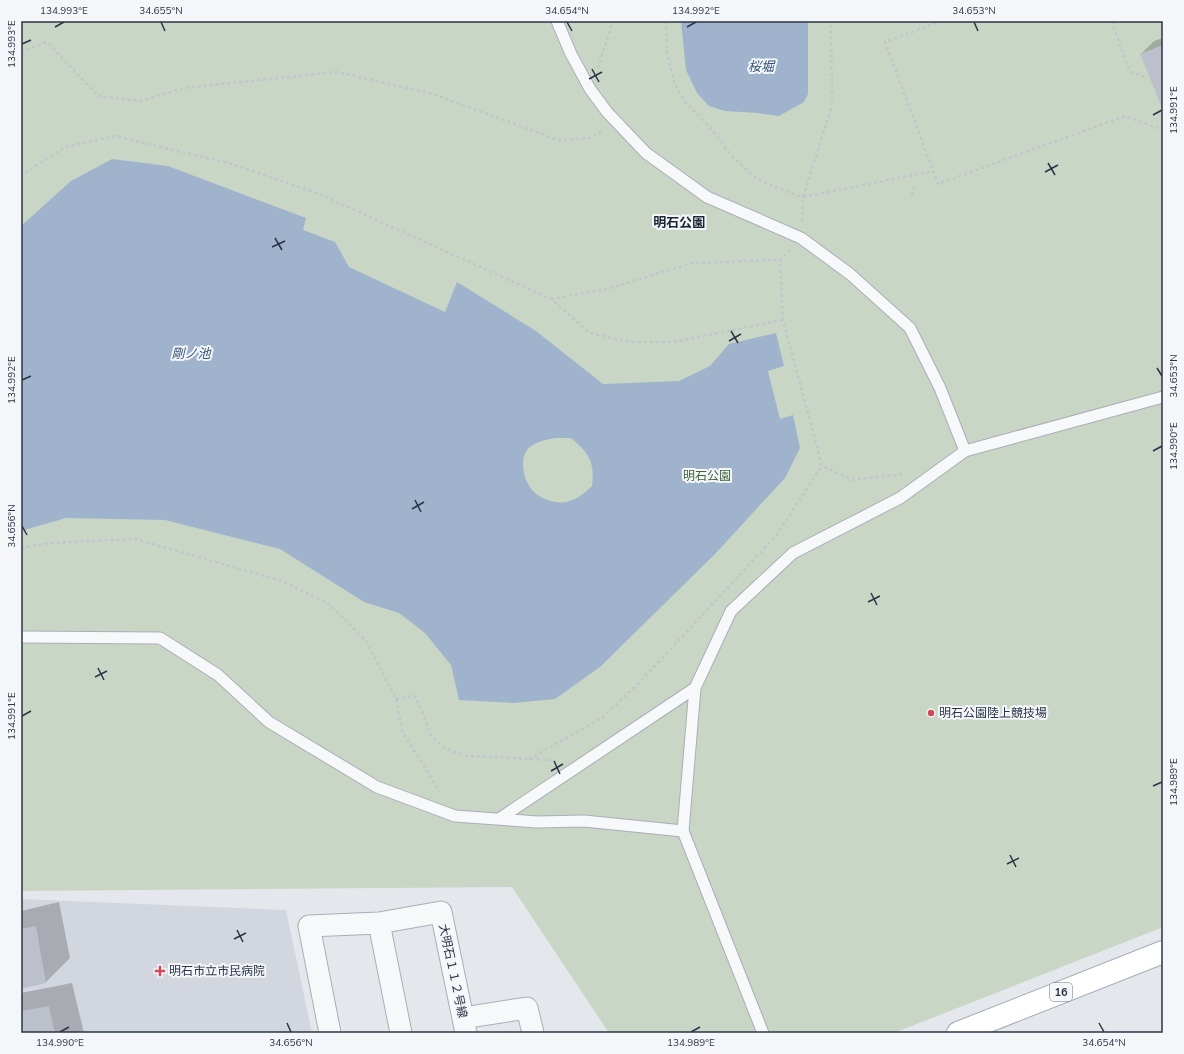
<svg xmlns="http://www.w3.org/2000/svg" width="1184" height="1054" font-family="'Nunito Sans','Noto Sans JP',sans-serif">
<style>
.built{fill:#d2d6de}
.green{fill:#c9d6c5}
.water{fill:#9fb4cc;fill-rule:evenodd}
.shadow{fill:#0003}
.building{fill:#bbc0ca}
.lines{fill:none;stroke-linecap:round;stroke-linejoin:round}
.service-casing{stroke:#a9aeb7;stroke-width:13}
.minor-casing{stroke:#a9aeb7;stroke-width:23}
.primary-casing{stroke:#a3abb8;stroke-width:24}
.path{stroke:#c2c5cb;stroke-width:2.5;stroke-dasharray:3 3;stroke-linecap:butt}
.service{stroke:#f7f8fa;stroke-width:11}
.minor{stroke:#f7f8fa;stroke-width:21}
.primary{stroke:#fff;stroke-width:22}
.ticks{fill:none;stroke:#2b3445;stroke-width:1.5}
.poi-dot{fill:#d1495b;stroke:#f4f6f9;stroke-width:1.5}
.labels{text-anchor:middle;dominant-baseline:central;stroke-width:4;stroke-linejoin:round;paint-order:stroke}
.shield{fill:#f4f6f9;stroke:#676e7b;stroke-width:1}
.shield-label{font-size:11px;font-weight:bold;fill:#2b3445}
.park-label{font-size:12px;fill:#3f6138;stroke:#f4f6f9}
.poi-label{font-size:12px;fill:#2b3445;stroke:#f4f6f9;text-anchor:start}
.street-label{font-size:12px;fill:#2b3445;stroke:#f4f6f9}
.water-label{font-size:13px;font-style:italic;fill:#34527a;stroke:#f4f6f9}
.neighbourhood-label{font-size:13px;font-weight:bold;fill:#1d2536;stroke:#f4f6f9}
.neatline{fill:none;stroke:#2b3445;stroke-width:1.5}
.ticks-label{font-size:10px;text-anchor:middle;fill:#2b3445}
</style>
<rect width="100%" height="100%" fill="#e4e7ec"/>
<path class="built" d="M21,899L286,910L312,1033H21Z"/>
<path class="green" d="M21,21H1163V927L894,1033H609L512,887L21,891Z"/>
<path class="water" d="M681,21H808V94L804,102L779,116L757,113L725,111L709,106L697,93L686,70Z
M112,159L168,166L306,218L303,230L335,242L349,267L445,312L457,282L536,331L603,384L679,381L710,366L729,344L776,333L784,366L768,371L780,419L793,415L800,448L785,478L715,554L600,667L555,699L513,703L459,700L451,665L425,633L399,613L364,602L280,549L165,520L66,518L21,531V226L71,181ZM555,438H571C589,453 595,462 592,486C585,493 576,500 566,502C556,504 541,499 534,492C524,482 519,462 527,450C533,442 546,440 555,438Z"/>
<path class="shadow" d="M1163,38V107L1141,54L1154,41Z
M59,902L70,958L46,982L21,988V911Z
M72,983L84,1033H21V993Z"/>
<path class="building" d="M1163,45V110L1140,54Z
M36,926L46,983L21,989V929Z
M49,1006L55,1033H21V1011Z"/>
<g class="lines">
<defs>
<path id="service" d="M557,21L571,54L590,89L607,112L646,153L707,197L801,238L850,274L910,328L940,388L965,451
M21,637L160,638L218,675L269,722L377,787L455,816L537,822L584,821L683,831
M499,819L695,688
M763,1033L683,831L695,688L731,611L793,553L900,498L965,451L1163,397"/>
<path id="minor" d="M379,923L401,1033
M463,1018L527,1008L533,1033
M330,1033L309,926L379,923L441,912L466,1033"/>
<path id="primary" d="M958,1033L1163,952"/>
</defs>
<use href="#service" class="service-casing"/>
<use href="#minor" class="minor-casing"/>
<use href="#primary" class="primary-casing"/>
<path class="path" d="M666,21L667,53L675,85L686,103L710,127L730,154L756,178L783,190L803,197L933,171
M942,21L885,42L938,184L1125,116L1163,130
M1114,21L1113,26L1130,72L1145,77
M21,52L47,42L98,96L140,101L184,88L337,72L433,94L558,140L591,138L602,131
M598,68L613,21
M21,177L26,172L65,147L115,136L232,164L317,193L551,299L590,333L630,342H672L783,320
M912,195L915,183
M802,221L803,197L832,106L831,21
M790,250L780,260L783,320L822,466L853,480L904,474
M551,299L607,289L692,263L779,260
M21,548L49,543L135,539L282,581L329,604L366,641L396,699L402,731L440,792
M396,699L415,696L423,713L431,736L446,749L467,756L556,760
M529,759L602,718L638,684L776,536L822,466"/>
<use href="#service" class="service"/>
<use href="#minor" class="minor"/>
<use href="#primary" class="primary"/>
</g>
<path class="ticks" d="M161,22L165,31M567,22L572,31M974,22L978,31M55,27L64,22M687,27L696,22M22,44L31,40M592,69L599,82M589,79L602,72M1153,115L1162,110M1048,163L1055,175M1045,172L1058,165M275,238L282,250M272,247L285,241M731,331L738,343M729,341L741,334M1157,368L1162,376M22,380L31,376M1153,451L1162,446M415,500L421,512M412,509L424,502M22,526L27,535M871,593L877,605M868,602L880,596M98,668L104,680M95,677L107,671M22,716L31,711M554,761L560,774M551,771L563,764M1153,786L1162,782M1010,855L1016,867M1007,864L1019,858M237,930L243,942M234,939L246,933M287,1023L291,1032M1099,1023L1104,1032M60,1032L69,1027M691,1032L700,1027"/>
<g class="poi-dot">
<circle cx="931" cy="713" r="4"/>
<path d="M158 965h4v4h4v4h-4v4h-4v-4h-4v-4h4z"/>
</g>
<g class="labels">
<rect class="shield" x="1050" y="983" width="22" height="18" rx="3"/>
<g class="shield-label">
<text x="1061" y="992">16</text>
</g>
<g class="park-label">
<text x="707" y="476">明石公園</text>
</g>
<g class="poi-label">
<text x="939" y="713">明石公園陸上競技場</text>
<text x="169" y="971">明石市立市民病院</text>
</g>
<g class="street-label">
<text transform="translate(453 971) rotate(78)">大明石１１２号線</text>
</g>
<g class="water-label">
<text x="761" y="67">桜堀</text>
<text x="191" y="354">剛ノ池</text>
</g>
<g class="neighbourhood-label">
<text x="679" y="223">明石公園</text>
</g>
</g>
<rect width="1184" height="1054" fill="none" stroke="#f4f6f9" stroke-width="44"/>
<rect x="22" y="22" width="1140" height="1010" class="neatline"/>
<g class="ticks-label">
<text x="64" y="14">134.993°E</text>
<text x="161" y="14">34.655°N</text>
<text x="567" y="14">34.654°N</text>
<text x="696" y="14">134.992°E</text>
<text x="974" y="14">34.653°N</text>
<text transform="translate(11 44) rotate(-90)" y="4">134.993°E</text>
<text transform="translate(1173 110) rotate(-90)" y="4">134.991°E</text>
<text transform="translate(1173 376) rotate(-90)" y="4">34.653°N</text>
<text transform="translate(11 380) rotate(-90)" y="4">134.992°E</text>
<text transform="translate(1173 446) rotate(-90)" y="4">134.990°E</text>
<text transform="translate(11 526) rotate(-90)" y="4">34.656°N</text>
<text transform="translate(11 716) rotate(-90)" y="4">134.991°E</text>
<text transform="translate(1173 782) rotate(-90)" y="4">134.989°E</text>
<text x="60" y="1046">134.990°E</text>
<text x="291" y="1046">34.656°N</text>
<text x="691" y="1046">134.989°E</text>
<text x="1104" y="1046">34.654°N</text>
</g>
</svg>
